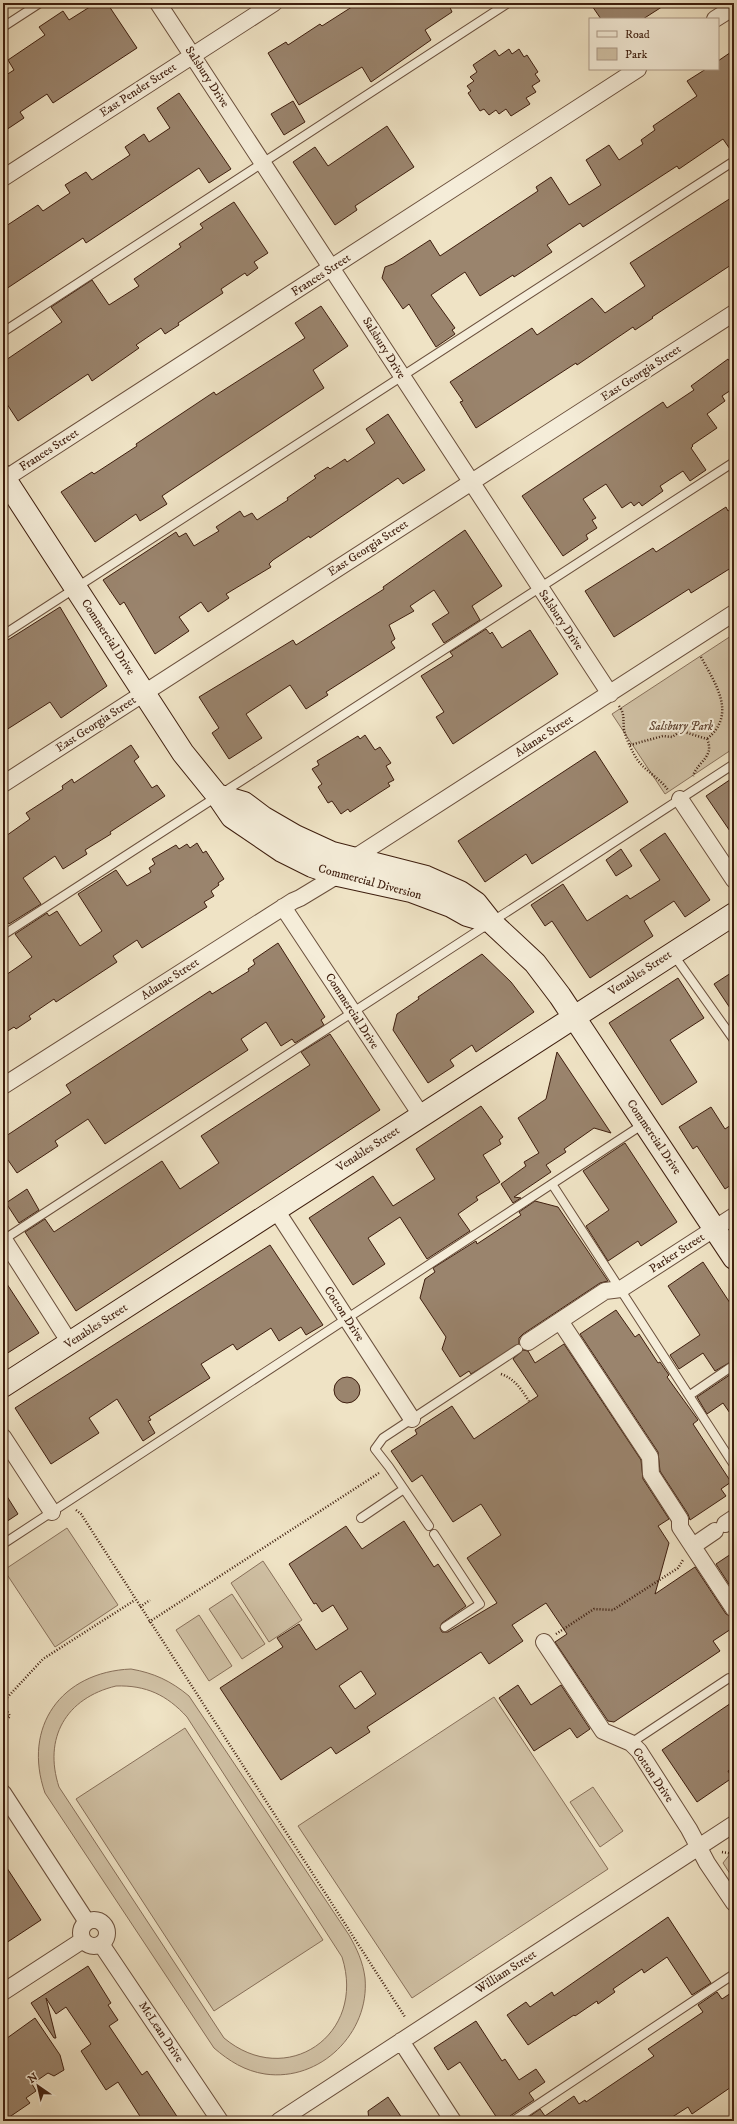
<svg xmlns="http://www.w3.org/2000/svg" width="737" height="2124" font-family="'IM FELL DW Pica',serif">
<style>
.green{fill:#d1c2a6;stroke:#88705a;fill-rule:evenodd}
.building{fill:#9a846d;stroke:#3e1e0e;fill-rule:evenodd}
.lines{fill:none;stroke-linecap:round;stroke-linejoin:round}
.lane-casing{stroke:#6a4f3c;stroke-width:10}
.street-casing{stroke:#6a4f3c;stroke-width:18}
.secondary-casing{stroke:#3e1e0e;stroke-width:24}
.path{stroke:#3e1e0e;stroke-width:2.5;stroke-dasharray:1 2;stroke-linecap:butt}
.lane{stroke:#f5edd9;stroke-width:8}
.street{stroke:#f5edd9;stroke-width:16}
.secondary{stroke:#f5edd9;stroke-width:22}
.labels{text-anchor:middle;dominant-baseline:central;stroke-width:4;stroke-linejoin:round;paint-order:stroke}
.street-label{font-size:12px;fill:#3e1e0e;stroke:#f5edd9}
.park-label{font-size:12px;font-style:italic;fill:#634734;stroke:#f5edd9}
</style>
<rect width="100%" height="100%" fill="#efe3c5"/>
<filter id="stains"><feTurbulence type="fractalNoise" baseFrequency=".005" numOctaves="4"/><feColorMatrix values="0 0 0 0 .2 0 0 0 0 .09 0 0 0 0 .02 0 0 0 .5 -.17"/></filter>
<radialGradient id="worn" r=".72"><stop offset=".6" stop-color="#630" stop-opacity="0"/><stop offset="1" stop-color="#630" stop-opacity=".3"/></radialGradient>
<path class="green" d="M734,634V748L665,794L612,714Z
M67,1528L118,1605L55,1647L4,1570Z
M263,1561L302,1620L269,1642L231,1583Z
M232,1594L265,1644L242,1659L209,1609Z
M199,1615L232,1666L209,1681L176,1630Z
M131,1669C154,1673 171,1681 189,1696L349,1935C357,1949 363,1962 365,1978C370,2033 320,2082 265,2074C245,2071 229,2061 214,2048L45,1793C22,1727 61,1672 131,1669ZM116,1686C146,1685 167,1695 187,1717L342,1957C367,2035 286,2090 224,2038L59,1787C43,1738 66,1698 116,1686Z
M494,1697L608,1869L412,1998L298,1826Z
M185,1728L323,1940L214,2011L76,1799Z
M593,1787L623,1831L600,1847L570,1802Z
M734,1849V1880L723,1863Z"/>
<path class="building" d="M96,3H107L137,48L53,103L47,94L20,112L24,118L3,132V77L14,70L8,60L45,35L39,27L63,11L69,20Z
M358,3H448L452,12L425,30L431,40L371,82L362,67L299,105L268,53L286,42L288,45L320,24L322,26Z
M590,3H668L643,19H601Z
M509,49L512,54L519,49L524,57L527,55L538,72L535,74L540,81L532,86L536,92L526,98L530,104L511,116L506,109L499,114L496,110L489,115L484,109L480,111L468,93L471,91L467,86L474,81L470,77L477,72L473,65L495,50L499,56Z
M734,50V155L723,139L679,169L677,166L583,227L580,223L547,245L552,252L514,277L513,275L480,296L465,272L431,295L455,328L452,330L455,334L436,347L409,304L403,309L382,278L385,267L393,264L430,240L440,256L538,191L536,187L551,177L569,205L601,185L586,160L609,145L619,160L643,144L641,140L655,130L653,126L697,96L687,81L706,69H718V61Z
M179,93L231,169L209,183L199,168L86,243L83,238L3,291V228L38,205L43,211L70,193L65,185L86,172L92,180L130,155L125,147L144,134L149,142L170,128L157,108Z
M293,101L305,122L284,135L271,114Z
M387,126L414,167L355,206L357,210L335,225L293,162L315,147L328,166Z
M734,196V263L652,317L653,318L635,330L633,327L577,365L576,363L476,428L460,402L463,401L450,382L532,328L537,335L592,298L605,313L645,286L630,263Z
M234,202L268,253L254,262L258,268L247,276L245,273L221,289L223,293L178,323L179,325L165,334L161,328L136,345L139,348L92,381L88,374L18,421L3,398V362L62,322L51,307L92,280L109,305L139,286L134,279L181,247L179,244L203,228L200,224Z
M321,306L348,346L313,370L324,388L162,496L167,504L140,521L136,514L95,542L61,492L92,472L94,474L137,446L136,444L214,392L216,395L305,338L295,323Z
M728,359L734,368V388L722,396L725,401L707,414L717,428L692,445L693,446L691,448L706,470L690,481L683,471L660,486L663,491L642,506L639,502L634,506L631,502L622,508L606,484L583,499L596,518L592,520L597,528L586,535L588,539L563,556L522,496L663,402L667,408L694,390L691,386Z
M388,414L425,470L403,484L398,478L310,538L309,536L273,560L269,564L271,567L226,594L229,598L208,612L201,602L179,617L189,631L155,654L124,602L120,605L103,580L176,532L179,537L186,533L194,546L219,531L216,527L240,511L244,517L252,513L257,520L288,500L287,498L316,478L314,476L328,467L330,469L345,459L347,462L375,443L366,429Z
M726,507L728,511L734,507V566L691,593L689,589L614,637L585,591L653,548L656,552Z
M465,530L502,586L472,606L480,620L444,643L432,624L449,613L434,590L410,606L414,611L389,625L395,639L391,642L395,648L326,692L328,695L306,709L290,685L246,714L262,738L229,759L212,733L219,728L199,697L293,640L296,645L384,589L383,587Z
M60,607L107,686L61,718L50,702L3,732V643Z
M486,629L490,634L492,632L502,648L530,630L558,674L453,744L436,717L444,712L421,676L453,656L450,652Z
M365,735L375,750L380,747L391,763L386,766L394,780L388,783L390,786L379,793L350,812L348,809L341,814L332,801L328,803L318,787L322,784L312,769L319,765L317,761L358,736L360,739Z
M131,745L139,757L134,761L152,788L157,785L165,796L110,832L111,834L85,850L87,854L63,869L55,856L23,878L41,904L9,924L3,916V838L30,819L26,813L63,789L62,786L72,779L74,783Z
M595,751L628,802L532,864L526,854L485,882L458,841Z
M734,777V837L706,796Z
M665,833L710,900L685,917L674,901L644,921L653,936L590,978L552,921L545,926L531,905L563,884L587,921L627,895L630,899L660,880L640,850Z
M197,843L203,853L206,851L224,879L218,883L219,885L211,891L214,896L204,902L207,907L142,948L137,940L113,956L117,962L56,1002L54,999L29,1016L31,1019L16,1029L14,1027L3,1034V977L32,957L15,934L47,913L49,916L57,911L80,946L102,931L78,894L116,870L127,886L151,872L149,868L155,864L152,859L176,845L179,849L187,844L190,848Z
M621,849L632,866L616,876L606,860Z
M278,943L325,1017L321,1020L324,1025L295,1043L292,1039L281,1046L266,1022L241,1039L248,1050L105,1144L88,1119L55,1141L58,1146L17,1173L8,1160L3,1163V1138L71,1093L66,1085L210,991L212,994L249,971L248,969L255,964L253,960Z
M482,954L511,982L534,1012L476,1052L472,1045L450,1060L454,1066L428,1083L393,1030L397,1014L419,999L418,997Z
M734,971V1014L714,984Z
M678,978L704,1018L670,1040L697,1082L662,1105L609,1023Z
M330,1034L380,1110L76,1311L25,1232L45,1219L54,1232L162,1161L180,1189L219,1163L201,1136L310,1065L301,1052Z
M557,1052L611,1133L594,1128L564,1149L566,1152L546,1165L551,1172L514,1197L521,1198L513,1203L501,1184L526,1166L524,1162L539,1153L518,1118L546,1099Z
M481,1106L503,1137L499,1140L501,1144L483,1155L500,1182L476,1197L478,1200L458,1214L470,1231L427,1259L400,1217L368,1238L385,1264L353,1285L309,1218L373,1176L393,1206L435,1179L416,1149Z
M711,1107L725,1129L734,1123V1183L725,1189L697,1146L693,1149L679,1127Z
M625,1143L677,1222L641,1246L638,1241L608,1261L586,1226L609,1210L583,1171Z
M27,1189L39,1210L19,1223L6,1203Z
M535,1201L558,1207L608,1281L600,1283L523,1334L519,1338V1344L471,1374L469,1371L460,1377L442,1349L446,1337L420,1298L425,1279L435,1272L433,1268L476,1241L477,1244L521,1215L519,1212Z
M270,1245L323,1325L306,1335L301,1327L279,1341L271,1328L237,1350L233,1344L201,1364L210,1378L149,1417L151,1420L148,1421L155,1433L143,1441L117,1399L89,1418L99,1433L51,1464L15,1408Z
M703,1262L734,1309V1360L715,1371L703,1353L679,1369L670,1355L700,1335L668,1286Z
M3,1278L39,1333L3,1356Z
M616,1310L635,1337L639,1334L658,1363L660,1362L669,1375L667,1377L698,1420L693,1424L731,1482L721,1489L726,1496L690,1520L688,1514L660,1471L658,1452L580,1334Z
M564,1344L641,1460L643,1479L669,1519L658,1526L669,1543L655,1594L695,1567L726,1614L734,1618V1627L713,1641L720,1651L614,1722L608,1721L555,1642L567,1634L546,1603L512,1625L523,1641L489,1664L481,1652L367,1727L370,1732L336,1754L331,1747L281,1780L220,1688L283,1647L277,1638L299,1624L316,1650L348,1629L333,1605L322,1612L316,1603L314,1604L289,1564L346,1526L362,1549L404,1521L434,1567L438,1564L466,1606L442,1623L440,1628L442,1632H448L497,1603L467,1558L501,1535L481,1504L453,1522L422,1475L412,1482L391,1451L417,1434L415,1430L452,1406L474,1439L538,1396L513,1359L523,1350L528,1351L535,1363ZM361,1671L376,1694L355,1709L339,1686Z
M734,1372V1419L723,1403L707,1414L697,1397Z
M334 1390a13 13 0 1 1 26 0a13 13 0 1 1-26 0Z
M3,1490L18,1514L3,1524Z
M734,1552V1592L716,1564Z
M518,1685L531,1705L561,1685L590,1729L577,1738L570,1728L534,1751L499,1698Z
M734,1701V1767L728,1771L732,1778L697,1802L662,1750Z
M3,1862L41,1920L3,1945Z
M668,1917L711,1983L692,1995L667,1957L644,1973L642,1969L613,1989L615,1992L598,2004L597,2001L575,2016L574,2015L528,2045L507,2015L526,2002L530,2007L552,1992L554,1996Z
M88,1966L111,2003L108,2005L118,2020L109,2026L142,2075L147,2071L180,2121H143L118,2082L106,2090L81,2051L91,2044L66,2007L56,2014L46,1998L56,2038H54L31,2003Z
M734,1991V2085L692,2114L688,2107L666,2121H523L540,2109L545,2116L574,2096L579,2104L585,2100L586,2102L654,2056L648,2049L703,2012L698,2005L717,1992L722,1999Z
M35,2018L60,2055L64,2070L54,2076L48,2073L32,2084L36,2091L26,2098L30,2103L8,2118L3,2110V2041Z
M476,2021L502,2061L505,2059L519,2080L536,2069L545,2082L529,2093L534,2100L510,2116L508,2121H499L460,2062L448,2070L434,2048Z
M388,2097L404,2121H369L368,2111Z"/>
<g class="lines">
<defs>
<path id="lane" d="M3,27L40,3
M3,332L508,3
M3,635L734,161
M3,935L734,462
M673,954L734,1040
M552,1184L734,1465
M3,1240L734,764
M690,1395L734,1365
M361,1518L404,1489
M429,1526L389,1467L375,1449L383,1438L518,1349
M434,1534L480,1604L445,1627
M3,1544L645,1123
M631,1743L729,1678L734,1679
M513,2121L734,1974"/>
<path id="street" d="M158,3L610,694
M715,19L734,7
M3,178L274,3
M3,480L638,69
M3,784L734,313
M680,799L734,880
M354,858L734,613
M283,907L421,1115
M3,1086L293,901L300,898L338,875
M276,1210L412,1419
M3,1238L70,1343
M560,1321L650,1457L651,1474L680,1519V1527L734,1609
M528,1342L605,1291L621,1289L734,1216
M3,1437L52,1512
M725,1524L734,1518
M693,1546L715,1531
M544,1642L603,1731L631,1743L639,1751L689,1829L707,1863L734,1903
M3,1793L87,1922
M81 1933a13 13 0 1 1 26 0a13 13 0 1 1-26 0Z
M101,1944L220,2121
M3,1992L83,1940
M401,2041L453,2121
M279,2121L734,1824"/>
<path id="secondary" d="M3,476L183,753L217,795L232,817L282,851L312,866L338,875L411,891L451,906L467,915L491,922
M217,795L244,803L264,818L295,836L332,853L426,877L460,892L476,903L491,922L535,963L560,996L734,1258
M3,1386L734,914"/>
</defs>
<use href="#lane" class="lane-casing"/>
<use href="#street" class="street-casing"/>
<use href="#secondary" class="secondary-casing"/>
<path class="path" d="M701,657C716,685 737,714 707,739
M619,706C625,714 623,721 624,730C626,738 630,747 634,754C642,770 658,776 668,790
M630,745L663,736L672,737L681,731L707,739C715,757 698,761 693,776
M501,1374C515,1379 521,1389 529,1401
M76,1510L81,1514L405,2017
M140,1607L150,1600
M149,1622L379,1473
M556,1634L594,1609L613,1610L678,1568L683,1560
M3,1702L43,1659L135,1600
M3,1704L10,1716L3,1724
M722,1852L734,1854"/>
<use href="#lane" class="lane"/>
<use href="#street" class="street"/>
<use href="#secondary" class="secondary"/>
</g>
<g class="labels">
<g class="street-label">
<text transform="translate(207 77) rotate(57)">Salsbury Drive</text>
<text transform="translate(138 90) rotate(-33)">East Pender Street</text>
<text transform="translate(321 275) rotate(-33)">Frances Street</text>
<text transform="translate(384 348) rotate(58)">Salsbury Drive</text>
<text transform="translate(641 373) rotate(-33)">East Georgia Street</text>
<text transform="translate(49 450) rotate(-33)">Frances Street</text>
<text transform="translate(368 548) rotate(-33)">East Georgia Street</text>
<text transform="translate(561 620) rotate(56)">Salsbury Drive</text>
<text transform="translate(108 637) rotate(57)">Commercial Drive</text>
<text transform="translate(96 724) rotate(-33)">East Georgia Street</text>
<text transform="translate(544 736) rotate(-33)">Adanac Street</text>
<text transform="translate(370 882) rotate(15)">Commercial Diversion</text>
<text transform="translate(640 973) rotate(-33)">Venables Street</text>
<text transform="translate(170 979) rotate(-33)">Adanac Street</text>
<text transform="translate(352 1011) rotate(57)">Commercial Drive</text>
<text transform="translate(654 1137) rotate(56)">Commercial Drive</text>
<text transform="translate(368 1149) rotate(-33)">Venables Street</text>
<text transform="translate(677 1253) rotate(-33)">Parker Street</text>
<text transform="translate(344 1314) rotate(57)">Cotton Drive</text>
<text transform="translate(96 1326) rotate(-33)">Venables Street</text>
<text transform="translate(653 1775) rotate(56)">Cotton Drive</text>
<text transform="translate(506 1972) rotate(-33)">William Street</text>
<text transform="translate(161 2032) rotate(56)">McLean Drive</text>
</g>
<g class="park-label">
<text x="681" y="726">Salsbury Park</text>
</g>
</g>
<rect width="737" height="2124" fill="none" stroke="#efe3c5" stroke-width="16"/>
<rect x="4" y="4" width="729" height="2116" fill="none" stroke="#3e1e0e" stroke-width="2"/>
<rect x="8" y="8" width="721" height="2108" fill="none" stroke="#3e1e0e"/>
<rect x="589" y="18" width="130" height="52" fill="#f5edd9" stroke="#ac9a88"/>
<rect x="597" y="31" width="20" height="6" fill="#f5edd9" stroke="#ac9a88"/>
<text x="625" y="38" font-size="12" fill="#3e1e0e">Road</text>
<rect x="597" y="48" width="20" height="12" fill="#d1c2a6" stroke="#ac9a88"/>
<text x="625" y="58" font-size="12" fill="#3e1e0e">Park</text>
<g transform="translate(38 2086) rotate(326)" stroke="#f5edd9" stroke-width="3" paint-order="stroke">
<path d="M0-3L7 15L0 10L-7 15Z" fill="#3e1e0e"/>
<text y="-6" font-size="11" font-weight="bold" text-anchor="middle" fill="#3e1e0e">N</text>
</g>
<rect width="100%" height="100%" filter="url(#stains)"/>
<rect width="100%" height="100%" fill="url(#worn)"/>
</svg>
